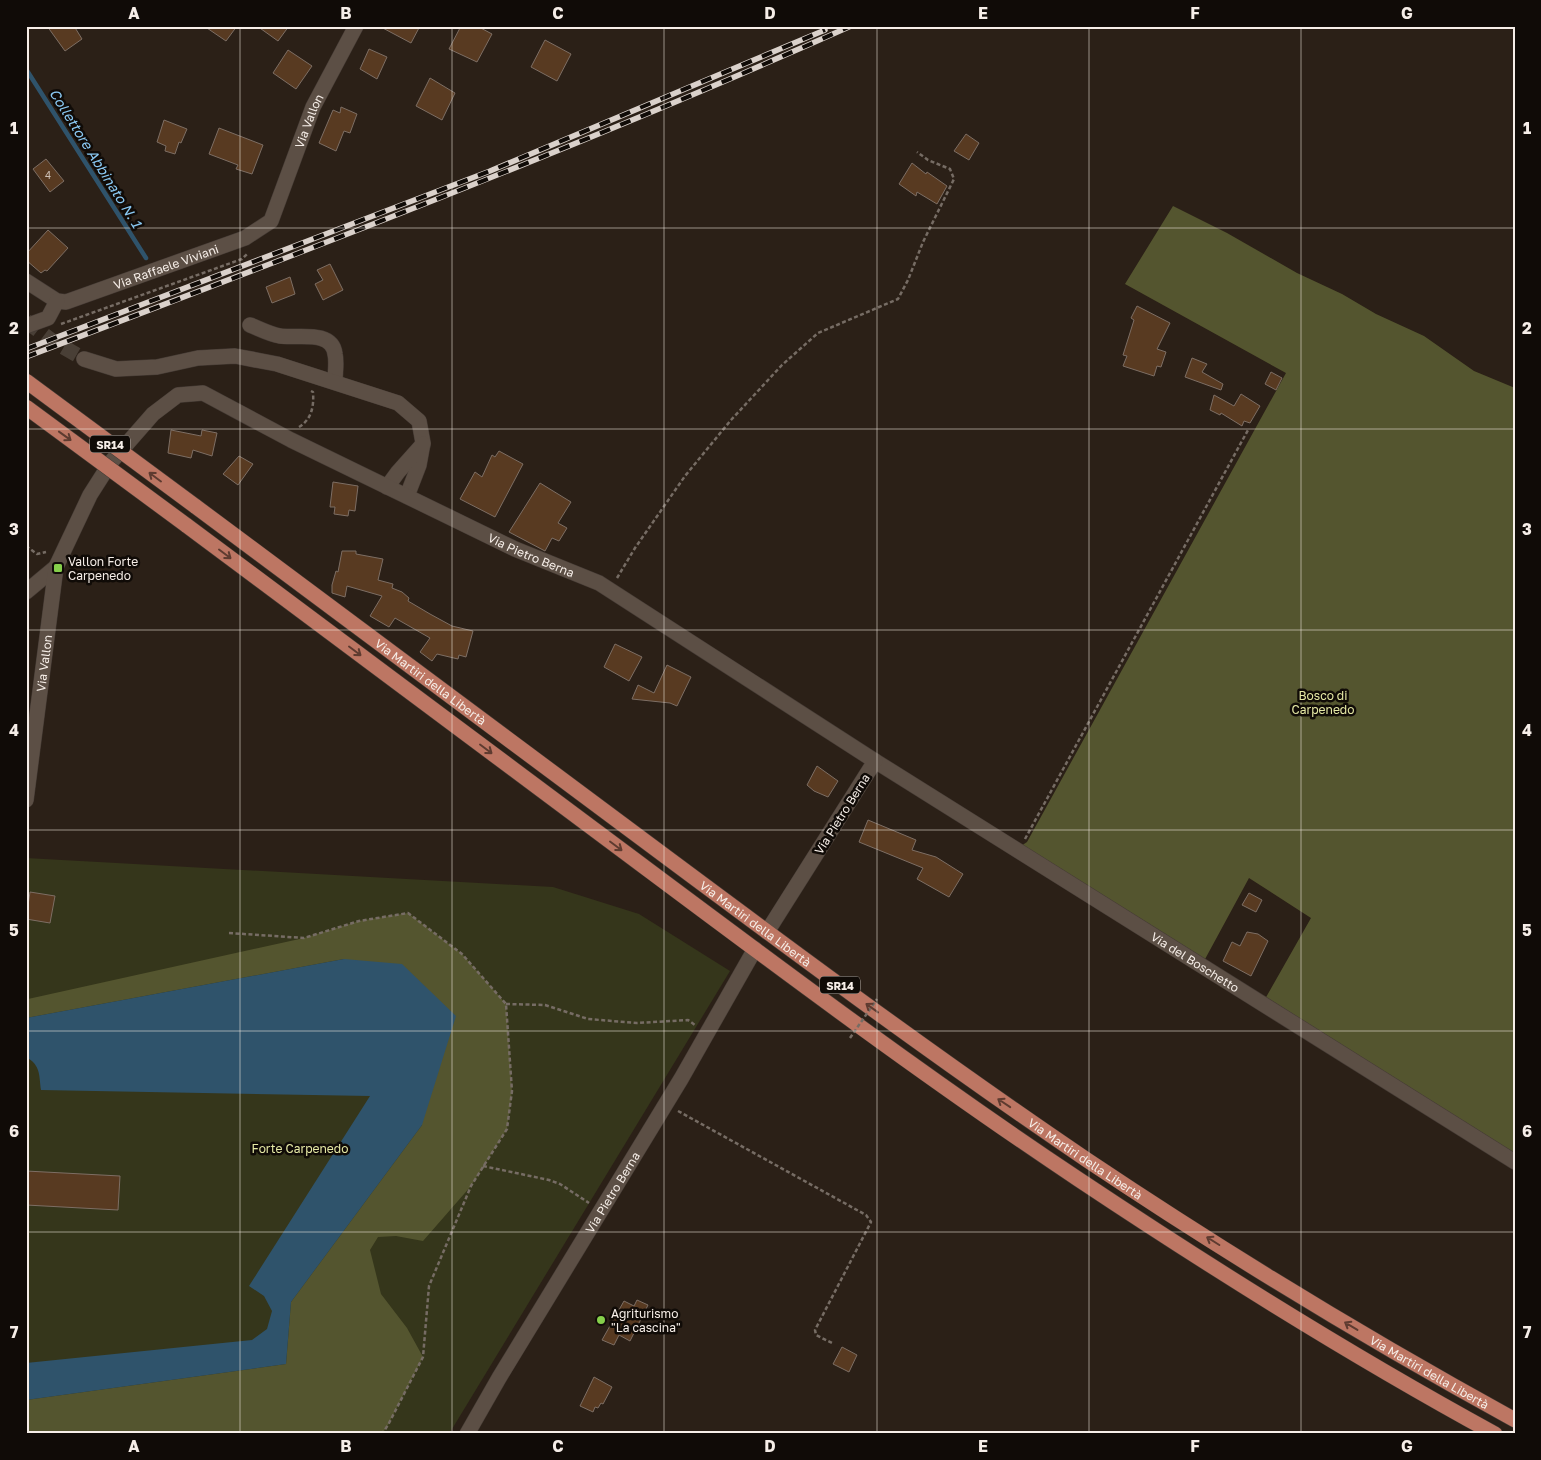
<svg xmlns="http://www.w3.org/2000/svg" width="1541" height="1460" font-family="'Golos Text',sans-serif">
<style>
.green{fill:#35361b}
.forest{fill:#54552f}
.water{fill:#2f536b}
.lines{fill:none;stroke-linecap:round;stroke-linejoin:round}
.stream{stroke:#2f536b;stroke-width:4.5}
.building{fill:#583a21;stroke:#7d6e64}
.minor-tunnel{stroke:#493f36;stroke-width:15;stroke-dasharray:15 8;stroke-linecap:butt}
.minor-casing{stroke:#453b35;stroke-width:16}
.major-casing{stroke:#453b35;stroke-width:16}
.path{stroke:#766c64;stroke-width:2.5;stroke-dasharray:4 2.5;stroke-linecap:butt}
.minor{stroke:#5c4f45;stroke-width:15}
.major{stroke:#bd7663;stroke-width:15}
.rail-casing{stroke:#dad1cb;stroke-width:5.5}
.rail{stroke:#100b07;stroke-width:4;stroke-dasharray:11;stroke-linecap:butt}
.major-bridge-casing{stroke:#453b35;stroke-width:16;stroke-linecap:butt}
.path-bridge{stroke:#766c64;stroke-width:2.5;stroke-dasharray:4 2.5;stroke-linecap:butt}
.major-bridge{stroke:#bd7663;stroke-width:15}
.oneway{stroke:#5e3b30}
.grid{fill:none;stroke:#f6eee8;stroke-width:1;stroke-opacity:0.55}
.poi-dot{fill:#86cf4b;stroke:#100b07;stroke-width:2}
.labels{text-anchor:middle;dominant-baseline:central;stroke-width:5;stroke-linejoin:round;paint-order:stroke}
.number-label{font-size:10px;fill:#cec1b6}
.shield{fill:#100b07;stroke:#b1aaa4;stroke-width:1}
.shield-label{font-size:11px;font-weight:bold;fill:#f6eee8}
.street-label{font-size:12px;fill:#f6eee8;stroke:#100b07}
.poi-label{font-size:12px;fill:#f6eee8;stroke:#100b07;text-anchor:start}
.park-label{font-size:12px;fill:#e6e9a5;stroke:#100b07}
.water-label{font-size:14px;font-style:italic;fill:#8ac8f2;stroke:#100b07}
.neatline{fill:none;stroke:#f6eee8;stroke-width:2}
.grid-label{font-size:16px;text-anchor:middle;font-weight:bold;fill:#f6eee8}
</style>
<rect width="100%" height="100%" fill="#2b2017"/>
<path class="green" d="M26,858L553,887L639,914L730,971L449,1434H26Z"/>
<path class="forest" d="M1173,206L1227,233L1297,273L1342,294L1376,314L1424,336L1474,371L1515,388V1156L1265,999L1311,918L1249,878L1204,961L1021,846L1027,842L1286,373L1125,284Z
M408,913L462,954L506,1004L512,1091L507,1129L471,1186L423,1241L396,1236L378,1237L370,1250L381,1294L407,1328L423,1357L388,1425L382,1434H26V1400L286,1364L291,1302L422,1125L344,959L26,1018V1002L28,999L304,938L359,921Z"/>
<path class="water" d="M344,959L402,964L456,1016L422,1125L291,1302L286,1364L26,1400V1363L252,1340L267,1329L272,1311L264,1296L249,1286L370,1096L41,1090C39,1076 41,1065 26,1057V1018Z"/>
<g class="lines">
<path class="stream" d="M26,69L146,258"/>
</g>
<path class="building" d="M47,26H74L82,39L65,51Z
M204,26H237L226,41Z
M257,26H289L278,41Z
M379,26H420L411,43Z
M461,26H477L492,34L477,62L449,49Z
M545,40L571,54L557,81L531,67Z
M369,49L387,57L377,79L360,69Z
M288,50L312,66L296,89L273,73Z
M430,78L455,93L442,120L416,106Z
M341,107L357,114L350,133L344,131L336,151L319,143L333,110L340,113Z
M164,120L187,129L181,143L179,142L175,154L165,151L166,146L157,142Z
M219,128L263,145L252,174L236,169L238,165L209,154Z
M966,134L979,143L969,160L954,151Z
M46,159L64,181L50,192L33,169Z
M912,163L926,174L927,172L947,186L937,204L917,192L916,196L899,184Z
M48,230L68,248L47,271L45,270L41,273L26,260V254Z
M330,264L343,290L323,300L315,284L323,280L317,270Z
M290,277L295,294L272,303L266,287Z
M1137,306L1170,323L1157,349L1166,352L1161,367L1157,366L1154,376L1123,366L1127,356L1123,355L1134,320L1131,318Z
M1192,358L1207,364L1202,372L1223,384L1221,390L1185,377Z
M1271,372L1282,378L1276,390L1265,384Z
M1241,394L1260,406L1250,423L1244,421L1242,426L1221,413L1220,415L1210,410L1214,395L1234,406Z
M171,430L201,436L202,430L217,433L212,456L193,450L191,458L168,453Z
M499,451L523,464L495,517L460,499L475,472L482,477L492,455L495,457Z
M239,456L253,464L238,485L223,474Z
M333,482L358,486L355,511L349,510L348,516L334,514L335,507H330Z
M540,483L571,502L558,523L567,528L559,541L552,538L545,551L509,532Z
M342,551H356V554L383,559L378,580L393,584L392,588L402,592L409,598L408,601L430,614L452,626L473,631L466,657L459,655L458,659L437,654L432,661L420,652L430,638L395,618L389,627L370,616L382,596L347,586L345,597L332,593V585L336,571L338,572Z
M615,644L642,657L629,681L604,667Z
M667,665L691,677L677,706L670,703L632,699L638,685L654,693Z
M817,766L838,781L828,797L814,791L807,785Z
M868,820L916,840L912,850L936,857L963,874L949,897L917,879L923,868L859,842Z
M30,892L55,896L50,923L26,919Z
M1249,893L1262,900L1256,912L1242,905Z
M1247,932L1258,934L1268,941L1251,976L1223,961L1232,942L1240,946Z
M26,1171L120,1176L118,1210L26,1205Z
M637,1300L648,1305L630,1341L619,1335L614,1345L602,1340L624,1301L634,1306Z
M842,1347L857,1355L849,1372L833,1364Z
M594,1377L612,1387L603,1404L601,1403L598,1408L595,1407L593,1412L580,1406Z"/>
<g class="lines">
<path class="minor-tunnel" d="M26,321L51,340L84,359"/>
<defs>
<g id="minor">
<path id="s1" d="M26,281L57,301L66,302L245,238L271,221L313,107L356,26"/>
<path d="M250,325C260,329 269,334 280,336C296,339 332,329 335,354C337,362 335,373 335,382"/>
<path d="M26,326L48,318L57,301"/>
<path d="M84,359L116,369L157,367L198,358L235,356L277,364L398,403L419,421L423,443L419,465L407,496"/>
<path d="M387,487L398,472L423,444"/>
<path d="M26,592L56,567"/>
<path id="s2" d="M875,761L1515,1162"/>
<path id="s3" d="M26,800L56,567L90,495L111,462L153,414L178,395L203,393L291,440L515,549L599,583L875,761L767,932"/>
<path id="s4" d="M467,1434L499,1378L681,1079L755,949"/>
</g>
<g id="major">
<path id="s5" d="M195,506C337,612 480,718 622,824C775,938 929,1053 1087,1160C1226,1253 1369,1340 1515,1420"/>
<path d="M186,525C332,634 477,742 623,851C773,963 922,1075 1078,1179C1213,1269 1352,1356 1495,1434"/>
</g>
</defs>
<use href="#minor" class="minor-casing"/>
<use href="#major" class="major-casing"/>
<path class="path" d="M61,324L242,259L247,254
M299,427C312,419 314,406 313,392L311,391
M26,546L37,554L46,552
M617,578L635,548L685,476L731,420L782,365L818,333L898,299L908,280L923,242L954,179L950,169L928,160L917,152
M1025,839L1248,430
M229,933L304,938L359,921L408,913L462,954L506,1004L512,1091L507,1129L471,1186L429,1286L423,1357L388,1425L382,1434
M506,1004L545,1005L588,1019L637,1023L688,1020L695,1025
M678,1111L866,1215L871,1222L815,1330L816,1335L834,1344
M483,1166L549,1180L560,1184L589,1203"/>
<use href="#minor" class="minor"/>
<use href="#major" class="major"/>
<defs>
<path id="rail" d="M26,349L490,171L825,30
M26,357C303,252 580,147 851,26"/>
</defs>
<use href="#rail" class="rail-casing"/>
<use href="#rail" class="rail"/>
<defs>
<path id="major-bridge" d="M26,381L195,506
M26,407L186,525"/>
</defs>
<use href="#major-bridge" class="major-bridge-casing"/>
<path class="path-bridge" d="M850,1038L877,999"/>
<use href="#major-bridge" class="major-bridge"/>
</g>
<defs><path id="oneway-shaft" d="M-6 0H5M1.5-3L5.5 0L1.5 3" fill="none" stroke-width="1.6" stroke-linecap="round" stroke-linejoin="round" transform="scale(1.25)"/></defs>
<g class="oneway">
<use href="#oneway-shaft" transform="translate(65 436) rotate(36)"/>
<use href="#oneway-shaft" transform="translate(155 477) rotate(-143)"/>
<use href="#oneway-shaft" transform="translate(225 554) rotate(37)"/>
<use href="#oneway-shaft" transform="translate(355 651) rotate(37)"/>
<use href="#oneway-shaft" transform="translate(486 749) rotate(37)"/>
<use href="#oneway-shaft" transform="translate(616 846) rotate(37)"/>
<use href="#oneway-shaft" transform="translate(872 1008) rotate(-144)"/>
<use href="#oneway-shaft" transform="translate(1004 1103) rotate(-146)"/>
<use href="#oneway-shaft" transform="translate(1213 1241) rotate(-148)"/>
<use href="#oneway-shaft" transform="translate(1351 1326) rotate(-149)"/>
</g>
<path class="grid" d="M240,26V1434M452,26V1434M664,26V1434M877,26V1434M1089,26V1434M1301,26V1434M26,228H1515M26,429H1515M26,630H1515M26,830H1515M26,1031H1515M26,1232H1515"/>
<g class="poi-dot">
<rect x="53" y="563" width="10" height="10" rx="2.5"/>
<circle cx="601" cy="1320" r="5"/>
</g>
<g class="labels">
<g class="number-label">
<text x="48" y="175">4</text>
</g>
<g class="shield">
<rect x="90" y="435.5" width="40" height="17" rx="4"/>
<rect x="820" y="976.5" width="40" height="17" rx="4"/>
</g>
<g class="shield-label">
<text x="110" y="444">SR14</text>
<text x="840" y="985">SR14</text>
</g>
<g class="street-label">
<text stroke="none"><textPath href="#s1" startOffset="374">Via Vallon</textPath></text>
<text stroke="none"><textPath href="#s1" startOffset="152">Via Raffaele Viviani</textPath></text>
<text stroke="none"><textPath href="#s3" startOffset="840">Via Pietro Berna</textPath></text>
<text stroke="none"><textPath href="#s3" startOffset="138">Via Vallon</textPath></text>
<text stroke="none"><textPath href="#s5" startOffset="294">Via Martiri della Libertà</textPath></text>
<text transform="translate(842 814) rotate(-58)">Via Pietro Berna</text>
<text stroke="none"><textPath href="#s5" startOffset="699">Via Martiri della Libertà</textPath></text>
<text stroke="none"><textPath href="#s2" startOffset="378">Via del Boschetto</textPath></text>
<text stroke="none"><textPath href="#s5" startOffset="1104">Via Martiri della Libertà</textPath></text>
<text stroke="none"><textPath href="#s4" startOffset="282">Via Pietro Berna</textPath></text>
<text stroke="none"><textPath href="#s5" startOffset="1509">Via Martiri della Libertà</textPath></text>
</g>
<g class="poi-label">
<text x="68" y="561">Vallon Forte<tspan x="68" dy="14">Carpenedo</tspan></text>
<text x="611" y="1313">Agriturismo<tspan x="611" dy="14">"La cascina"</tspan></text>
</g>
<g class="park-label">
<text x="1323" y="695">Bosco di<tspan x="1323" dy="14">Carpenedo</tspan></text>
<text x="300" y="1148">Forte Carpenedo</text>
</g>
<g class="water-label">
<text transform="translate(96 158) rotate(58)">Collettore Abbinato N. 1</text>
</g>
</g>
<rect width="1541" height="1460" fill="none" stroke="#100b07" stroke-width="55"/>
<rect x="28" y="28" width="1486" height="1404" class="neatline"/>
<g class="grid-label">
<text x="134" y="19">A</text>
<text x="346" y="19">B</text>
<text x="558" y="19">C</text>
<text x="770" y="19">D</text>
<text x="983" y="19">E</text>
<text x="1195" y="19">F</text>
<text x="1407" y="19">G</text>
<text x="14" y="134">1</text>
<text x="1527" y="134">1</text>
<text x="14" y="334">2</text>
<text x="1527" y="334">2</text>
<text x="14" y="535">3</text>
<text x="1527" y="535">3</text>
<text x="14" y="736">4</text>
<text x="1527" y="736">4</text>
<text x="14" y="936">5</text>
<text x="1527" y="936">5</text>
<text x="14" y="1137">6</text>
<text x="1527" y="1137">6</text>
<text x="14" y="1338">7</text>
<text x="1527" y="1338">7</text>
<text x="134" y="1452">A</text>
<text x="346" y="1452">B</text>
<text x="558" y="1452">C</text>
<text x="770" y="1452">D</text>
<text x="983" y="1452">E</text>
<text x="1195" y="1452">F</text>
<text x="1407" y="1452">G</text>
</g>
</svg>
